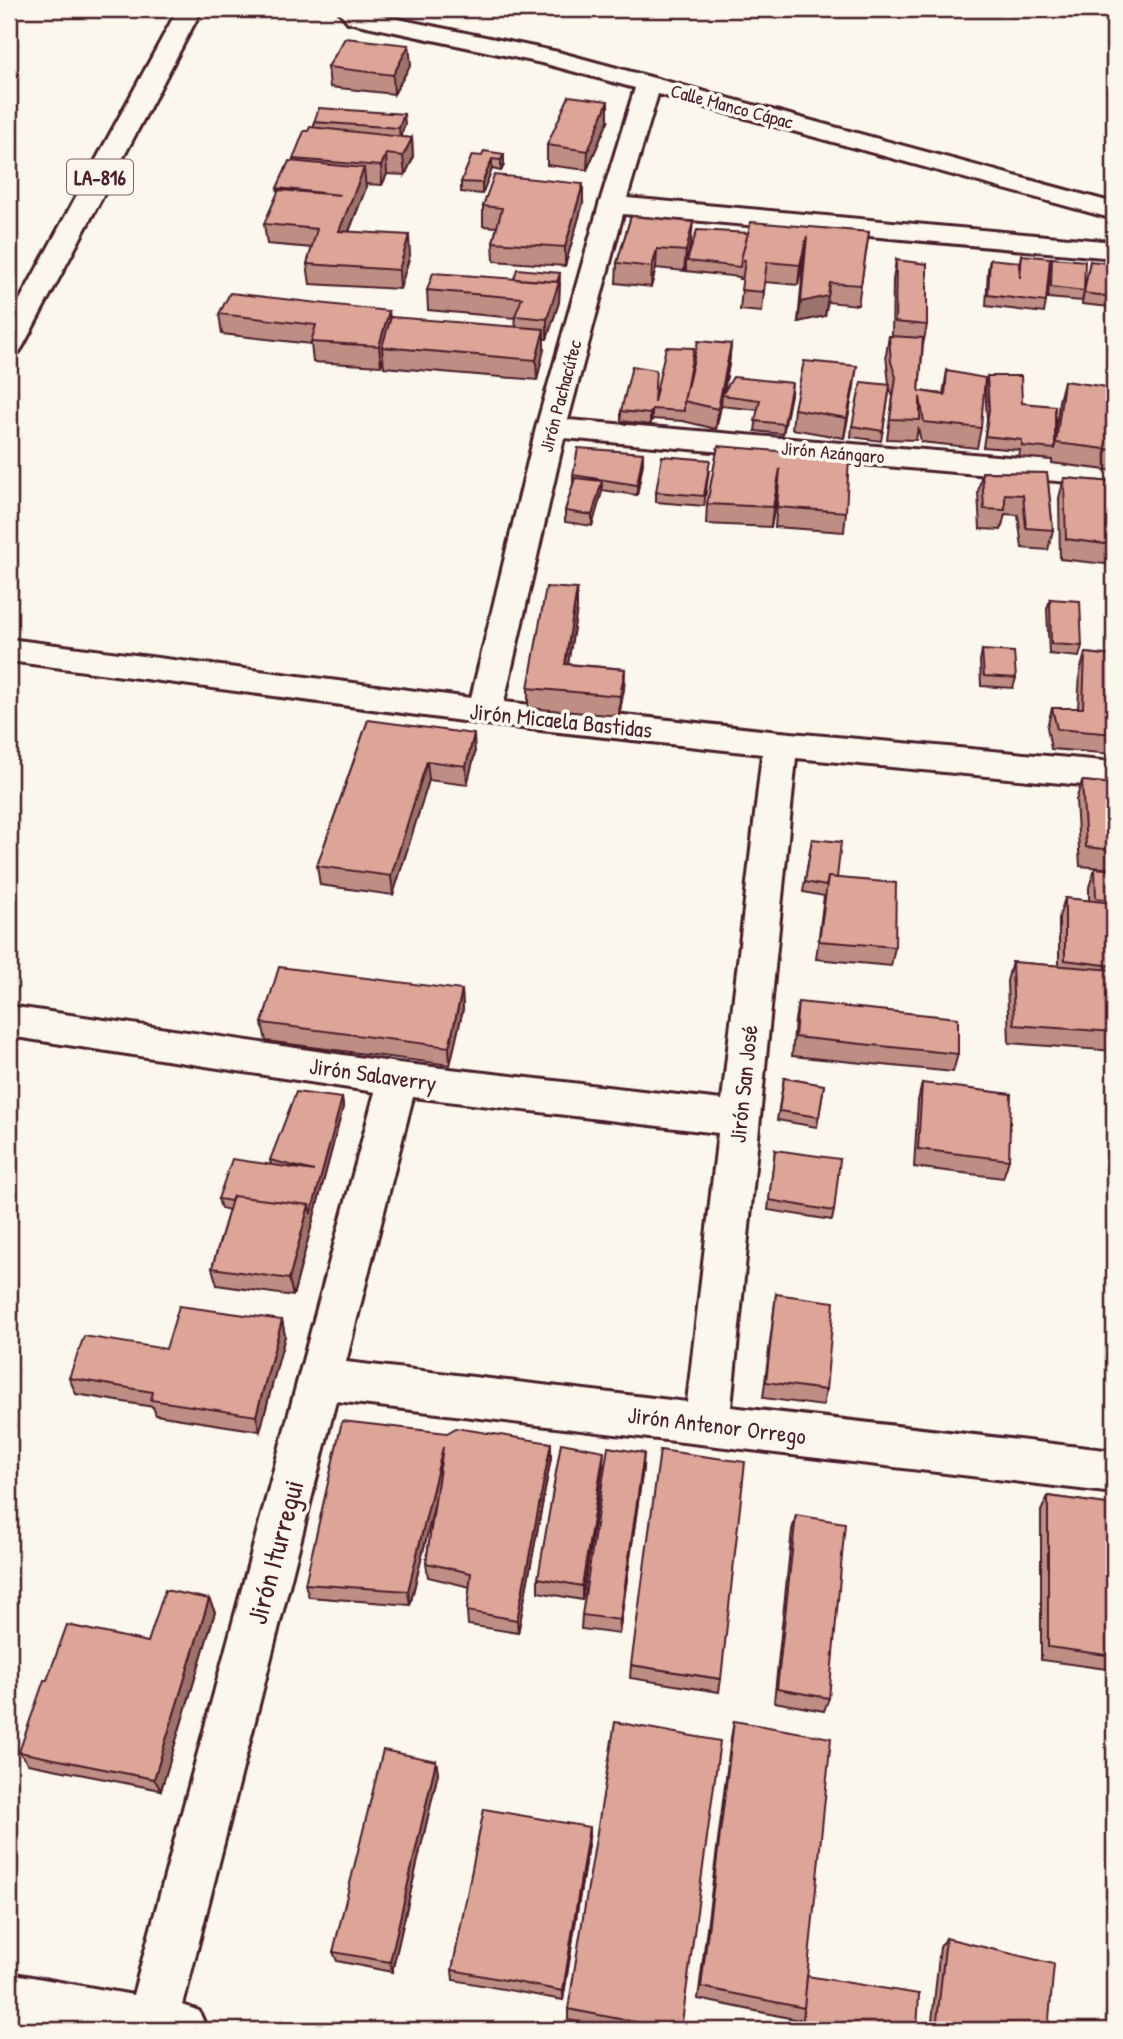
<svg xmlns="http://www.w3.org/2000/svg" width="1123" height="2039" font-family="'Patrick Hand',sans-serif">
<style>
.lines{fill:none;stroke-linecap:round;stroke-linejoin:round}
.minor-casing{stroke:#4a1f2b;stroke-width:6}
.trunk-casing{stroke:#4a1f2b;stroke-width:6}
.minor{fill:#fbf7ec;fill-rule:evenodd}
.trunk{fill:#fbf7ec;fill-rule:evenodd}
.wall{fill:#be8d83;stroke:#4a1f2b;stroke-width:2}
.shaded-wall{fill:#9b736a;stroke:#4a1f2b;stroke-width:2}
.building{fill:#dda498;stroke:#4a1f2b;stroke-width:2}
.labels{text-anchor:middle;dominant-baseline:central;stroke-width:7;stroke-linejoin:round;paint-order:stroke}
.far-street-label{font-size:19px;fill:#4a1f2b;stroke:#fbf7ec}
.shield{fill:#fbf7ec;stroke:#7f6065;stroke-width:2}
.shield-label{font-size:21px;font-weight:bold;fill:#4a1f2b}
.street-label{font-size:23px;fill:#4a1f2b;stroke:#fbf7ec}
.near-street-label{font-size:28px;fill:#4a1f2b;stroke:#fbf7ec}
</style>
<rect width="100%" height="100%" fill="#fbf7ec"/>
<filter id="ink" filterUnits="userSpaceOnUse"><feTurbulence type="fractalNoise" baseFrequency=".0143" numOctaves="2"/><feDisplacementMap in="SourceGraphic" scale="14" xChannelSelector="R" yChannelSelector="G"/><feConvolveMatrix kernelMatrix="1 2 1 2 8 2 1 2 1" color-interpolation-filters="sRGB"/></filter>
<g filter="url(#ink)">
<g class="lines">
<defs>
<path id="minor" d="M337,9H362L364,12L558,52L1114,203V219L658,94L627,198L1114,242V258L623,214L568,420L1114,466V486L564,438L504,702L780,732L1114,762V788L796,758L731,1407L1114,1451V1493L336,1401L183,2005L199,2011L207,2030H36L9,2025V1973L133,1995L375,1092L9,1036V1006L398,1063L722,1100L762,754L485,724L9,661V639L471,698L536,428L599,205L635,88L546,64L348,22ZM413,1097L718,1133L687,1402L346,1362Z"/>
<path id="trunk" d="M178,9H202L23,346L19,352L9,355V320Z"/>
</defs>
<use href="#minor" class="minor-casing"/>
<use href="#trunk" class="trunk-casing"/>
<use href="#minor" class="minor"/>
<use href="#trunk" class="trunk"/>
</g>
<path class="wall" d="M411,64L394,94L330,87L328,67Z
M608,121L587,170L547,165V145Z
M314,122L405,124L400,137L412,138L413,158L405,175L387,174L382,185L365,184L366,188L349,232L410,255L400,289L310,284L307,264L312,248L267,244L264,224L278,193L277,188L294,162L293,159L308,131L314,127Z
M504,154V165L501,171L492,169L482,194L461,192V182L482,156Z
M583,203L565,266L494,261L493,242L497,227L483,226V206Z
M631,216L691,242L688,256L748,233L869,232L858,305L828,302L825,316L798,322L804,255L798,285L765,282L762,312L740,310L743,279H739L740,277L686,271V263L684,271L656,268L651,287L616,283L617,263Z
M1022,255L1046,302L1044,313L986,306L988,270L990,259L1019,270Z
M1052,258L1084,290L1090,261L1113,297L1110,307L1082,304L1084,292L1082,301L1048,298L1050,269Z
M896,260L927,325L923,345L919,391L943,394L947,371L981,428L977,448L921,442L918,427L916,440L887,439L893,397L890,388L881,441L851,437L852,426L889,384L886,355L889,336H892L893,280Z
M560,283L559,302L547,339H544V349L537,380L384,367L383,357L381,366L313,362L311,344L222,334L219,314L389,311L390,321L516,327L515,318L428,310L427,290Z
M731,344L729,364L724,392L791,394L783,434L755,431L758,410L721,406L716,429L683,421L652,419L650,425L621,421V411L654,401Z
M987,376L1022,403L1055,437L1059,401L1064,381L1114,388V471L1052,463V460L1019,457L1020,450L983,447L987,420L985,387Z
M854,386L844,438L792,429L794,409Z
M718,446L846,512L844,532L775,527L778,489L771,527L706,524L707,504Z
M643,453V463L637,495L602,490L592,526L565,522V511L573,484V475Z
M709,471L704,506L656,502V492Z
M982,472L1047,473L1053,530L1048,550L1022,548L1018,515L1005,514L1001,530L980,529L978,492Z
M1064,478L1114,482V565L1060,559L1059,498Z
M1050,599L1082,646L1079,657L1049,654L1047,609Z
M577,609L568,664L625,669L624,689L619,716L528,708V688Z
M982,650L1016,678L1013,688L981,686L980,661Z
M1085,653L1114,656V754L1051,749L1047,727L1052,708H1078L1080,672Z
M368,720L475,753L467,785L429,780L393,895L320,885L317,866Z
M1082,781L1114,784V869L1080,866L1076,800Z
M812,839L837,878L895,947L891,966L816,959L824,896L803,892Z
M1095,868L1114,870V1051L1009,1043L1007,981L1012,962L1059,966V917L1065,898L1089,901V887Z
M462,990L463,1009L450,1065L266,1041L262,1023Z
M798,1002L958,1054L953,1072L792,1056L795,1020Z
M784,1078L824,1085L817,1127L777,1120Z
M922,1083L1009,1160L1003,1178L914,1167L918,1101Z
M342,1098L343,1107L293,1296L217,1285L212,1268L229,1210L221,1208L218,1199L271,1165L270,1160Z
M775,1150L834,1211L832,1220L768,1210Z
M776,1294L826,1390L823,1406L763,1398Z
M282,1320L285,1336L260,1431L156,1415L153,1407L76,1394L69,1378L166,1349Z
M447,1433L551,1443V1458L518,1633L468,1625L467,1611L470,1587L428,1577L426,1563L434,1507L410,1605L309,1597L305,1584Z
M603,1466L582,1600L538,1592V1578Z
M643,1468L619,1634L581,1629L582,1615Z
M1048,1496L1114,1505V1670L1041,1660V1511Z
M796,1515L829,1698L824,1711L774,1702L792,1530Z
M209,1599L215,1612L161,1790L28,1764L19,1752L148,1642Z
M631,1665L721,1679L719,1692L630,1678Z
M734,1721L807,1976L917,2030H798L800,2018L799,2020L698,1999L731,1738Z
M436,1761L438,1773L392,1972L337,1961L333,1952Z
M589,1838L563,2000L453,1980L452,1970Z
M1114,1897V2030H1108L1109,1903Z
M946,1938L1048,2030H931L940,1947Z
M568,2009L681,2030H616L568,2020Z"/>
<path class="shaded-wall" d="M409,45L411,64L394,94L393,75Z
M608,101V121L587,170L588,151Z
M404,114L405,124L400,138L399,128Z
M412,138L413,158L405,175L403,156Z
M386,154L387,174L382,185L381,166Z
M504,154V165L501,171V160Z
M492,159V169L482,194V183Z
M364,168L366,188L341,251L339,231Z
M583,184V203L565,266V247Z
M693,222L691,242L684,271L686,251Z
M409,235L410,255L400,289L399,270Z
M807,236L804,255L798,285L800,265Z
M657,249L656,268L651,287L652,267Z
M560,273L559,302L547,339V319Z
M830,283L825,316L798,322L801,302Z
M389,311L391,331L382,347L383,357L381,366L379,346Z
M544,329V349L537,380L536,360Z
M731,344L729,364L723,395H722L721,406L716,429L718,409Z
M857,366L854,386L844,438L847,418Z
M792,383L791,394L783,434L784,424Z
M652,409V419L650,425V414Z
M643,453V463L637,495V485Z
M780,469L778,489L771,527L773,507Z
M602,481V492L592,526V515Z
M577,589V609L565,683V664Z
M625,669L624,689L619,716L620,696Z
M474,734L475,753L467,785L466,766Z
M427,761L429,780L393,895L391,876Z
M462,990L463,1009L450,1065L449,1047Z
M342,1098L343,1107L293,1296L289,1279L309,1205Z
M282,1320L285,1336L260,1431L256,1416Z
M551,1443V1458L518,1633L517,1620Z
M443,1447L445,1462L410,1605L408,1591Z
M604,1451L603,1466L582,1600V1586Z
M644,1453L643,1468L619,1634L620,1620Z
M209,1599L215,1612L161,1790L154,1779Z
M436,1761L438,1773L392,1972L390,1962Z
M589,1827V1838L563,2000V1991Z"/>
<path class="building" d="M345,38L409,45L393,75L328,67Z
M569,96L608,101L588,151L547,145Z
M319,108L404,114L399,128L314,122Z
M310,127L412,138L403,156L386,154L381,166L293,159L304,131H308Z
M484,151L504,154L501,160L492,159L482,183L461,182L472,155L482,156Z
M289,161L364,168L339,231L409,235L399,270L307,264L317,229L264,224L279,190L340,195L277,188Z
M494,175L583,184L565,247L493,242L502,208L483,206Z
M631,216L693,222L686,251L657,249L652,267L617,263Z
M751,222L869,232L861,285L830,283L828,296L801,302L807,236L800,265L767,262L763,292L741,290L745,260L741,259Z
M697,230L748,233L741,259L740,267L687,261Z
M1022,255L1050,258L1046,302L988,295L990,259L1019,262L1020,278Z
M1052,258L1085,261L1084,291L1051,287Z
M896,260L927,264V325L895,322Z
M1090,261L1114,264L1113,297L1084,293Z
M517,269L560,273L557,282L514,279Z
M433,273L559,282L547,319L515,316L522,298L427,290Z
M230,293L389,311L379,346L311,342L316,325L219,314Z
M391,317L544,329L536,360L382,347Z
M889,336L923,338L919,391L945,395L947,371L985,378L981,428L924,422L920,397V420L890,419L896,377L891,362Z
M698,341L731,344L718,409L684,401Z
M666,347L694,348L684,401V411L652,409L650,414L621,411L632,366L656,370L654,402Z
M804,361L857,366L847,418L794,409Z
M987,376H1021L1022,403L1055,406V449L1022,446V440L985,436L989,410Z
M733,377L792,383L784,424L755,421L760,400L722,395Z
M1064,381L1114,388V450L1056,443Z
M861,382L890,385L883,431L852,426Z
M718,446L849,457L846,512L777,507L780,469L773,507L707,504Z
M578,448L643,453L637,485L573,475Z
M662,456L710,460L704,496L656,492Z
M982,472L1047,473L1053,530L1026,528L1023,495L1005,494V510L984,509Z
M575,478L602,481L592,515L565,511Z
M1064,478L1114,482V545L1066,539Z
M546,587L577,589L565,664L625,669L620,696L528,688Z
M1050,599L1080,601L1082,646L1051,644Z
M982,650L1014,652L1016,678L984,676Z
M1085,653L1114,656V734L1057,729L1052,708H1083Z
M368,720L474,734L466,766L427,761L391,876L317,866Z
M1082,781L1114,784V850L1086,847Z
M812,839L841,842L837,878L828,877L826,886L805,882Z
M1095,868L1114,870V900L1096,898Z
M828,877L896,883L895,947L819,941Z
M1065,898L1114,903V966L1065,960Z
M1012,962L1114,970V1032L1014,1025Z
M279,967L462,990L449,1047L262,1023Z
M798,1002L958,1018V1054L795,1037Z
M784,1078L824,1085L819,1117L779,1111Z
M922,1083L1011,1094L1009,1160L918,1149Z
M296,1092L342,1098L311,1214L309,1205L233,1196L231,1201L218,1199L232,1159L314,1171L270,1160Z
M775,1150L840,1159L834,1211L769,1200Z
M233,1196L309,1205L289,1279L212,1268Z
M776,1294L834,1302L826,1390L766,1382Z
M179,1306L282,1320L256,1416L151,1400L153,1392L69,1378L84,1336L166,1349Z
M342,1421L447,1433L456,1428L551,1443L517,1620L467,1611L471,1573L426,1563L443,1447L408,1591L305,1584Z
M561,1443L604,1451L582,1586L538,1578Z
M608,1447L644,1453L620,1620L582,1615Z
M660,1450L745,1462L721,1679L631,1665Z
M1048,1496L1114,1505V1656L1048,1647Z
M796,1515L845,1523L829,1698L777,1689Z
M165,1590L209,1599L154,1779L19,1752L44,1680H47L67,1625L148,1642Z
M734,1721L831,1738L804,2008L701,1987Z
M615,1722L720,1741L681,2030H676L568,2009Z
M383,1750L436,1761L390,1962L333,1952Z
M484,1809L589,1827L563,1991L452,1970Z
M946,1938L1054,1964L1048,2030H936Z
M807,1976L919,1994L917,2030H802Z"/>
</g>
<g class="labels">
<g class="far-street-label">
<text transform="translate(732 106) rotate(15)">Calle Manco Cápac</text>
<text transform="translate(560 396) rotate(-75)">Jirón Pachacútec</text>
<text transform="translate(833 452) rotate(5)">Jirón Azángaro</text>
</g>
<rect class="shield" x="67" y="159.5" width="66" height="35" rx="5"/>
<g class="shield-label">
<text x="100" y="177">LA-816</text>
</g>
<g class="street-label">
<text transform="translate(561 720) rotate(6)">Jirón Micaela Bastidas</text>
<text transform="translate(373 1074) rotate(8)">Jirón Salaverry</text>
<text transform="translate(743 1084) rotate(-84)">Jirón San José</text>
<text transform="translate(717 1425) rotate(7)">Jirón Antenor Orrego</text>
</g>
<g class="near-street-label">
<text transform="translate(275 1552) rotate(-75)">Jirón Iturregui</text>
</g>
</g>
<rect width="1123" height="2039" fill="none" stroke="#fbf7ec" stroke-width="35"/>
<rect x="18" y="18" width="1088" height="2004" fill="none" stroke="#4a1f2b" stroke-width="2.5" filter="url(#ink)"/>
</svg>
